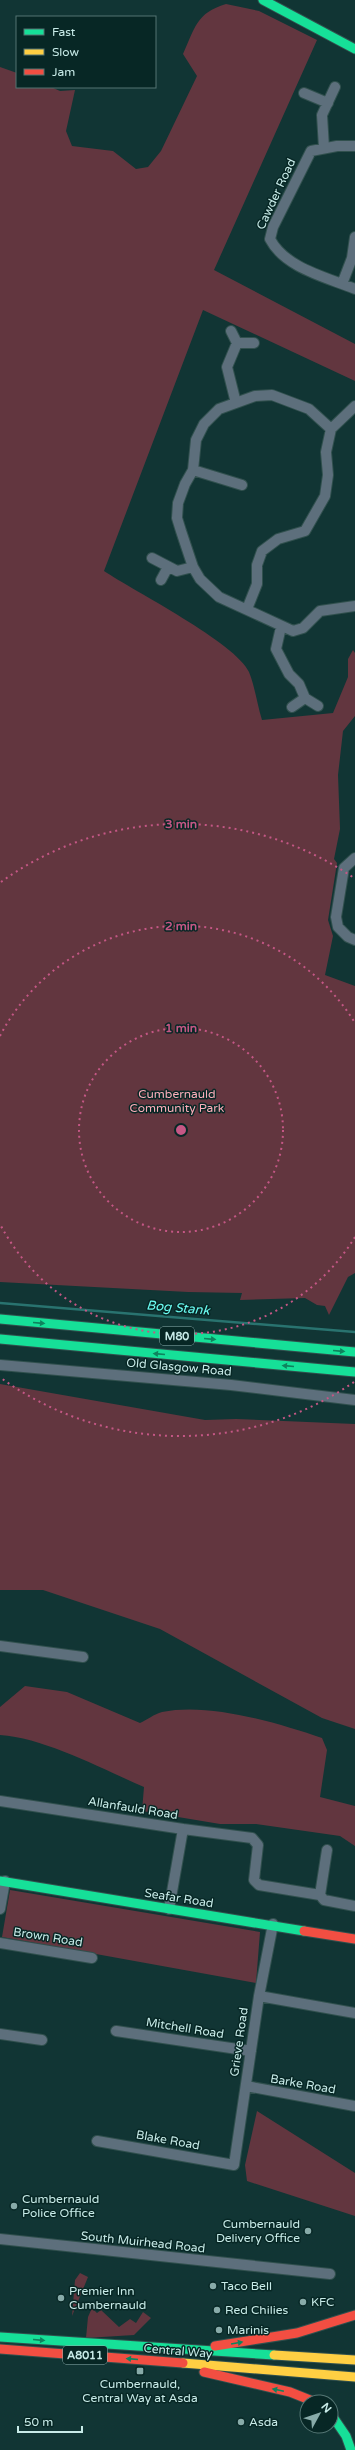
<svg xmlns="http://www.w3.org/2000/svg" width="355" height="2450" font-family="'Varela Round',sans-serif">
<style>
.green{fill:#62363f}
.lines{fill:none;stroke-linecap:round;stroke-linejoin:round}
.stream{stroke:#29736f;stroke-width:2.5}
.street-casing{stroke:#31504e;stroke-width:12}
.fast-casing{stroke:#31504e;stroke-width:11}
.slow-casing{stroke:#31504e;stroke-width:11}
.jam-casing{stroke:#31504e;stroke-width:11}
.street{stroke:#5d6f7c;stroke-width:10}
.fast{stroke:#16e098;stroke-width:9}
.slow{stroke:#ffcf43;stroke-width:9}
.jam{stroke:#f24e42;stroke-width:9}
.oneway{fill:#0e845e}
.ring{fill:none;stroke:#c45785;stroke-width:2;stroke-dasharray:2 4}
.poi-dot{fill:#88aba9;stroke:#072725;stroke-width:1.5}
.labels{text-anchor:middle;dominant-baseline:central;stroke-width:3;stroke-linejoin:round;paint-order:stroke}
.shield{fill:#072725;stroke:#8eb0ae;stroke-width:1}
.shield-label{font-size:11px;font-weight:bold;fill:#c8ebe8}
.street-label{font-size:12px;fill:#c8ebe8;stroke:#072725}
.park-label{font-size:12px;fill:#fdaeba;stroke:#072725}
.poi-label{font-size:12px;fill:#c8ebe8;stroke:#072725;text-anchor:start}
.water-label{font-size:13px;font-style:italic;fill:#6cfdf3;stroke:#072725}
.centre{fill:#c45785;stroke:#072725;stroke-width:2}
.ring-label{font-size:12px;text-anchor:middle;font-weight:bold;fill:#c45785;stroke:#072725;stroke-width:3;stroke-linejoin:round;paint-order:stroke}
</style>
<rect width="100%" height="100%" fill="#113534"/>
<path class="green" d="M226,4L259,11L317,40L214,270L355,344V381L203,310L104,571C134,591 236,643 249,672C255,687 257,704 262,720L333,713L348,677V659L353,650L355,653V716L343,731L338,775L340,829L334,859L337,863L328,920L333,936L325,975L355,986V1273L348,1277L329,1315L325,1306L317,1305L305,1298L240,1300L242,1293L188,1292L0,1282V67L17,73V87H51L60,91L75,90L66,131L72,146L113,151L136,169L148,167L161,151L197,76L183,54C195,28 196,13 226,4Z
M0,1384L205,1420L236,1419L355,1424V1729L322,1718L160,1629L43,1590H0Z
M25,1686L67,1692L140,1723C147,1720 154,1714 162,1712C209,1702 277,1723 322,1738L327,1750L320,1797L355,1806V1846L340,1836L256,1824H220L142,1811L144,1787C102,1769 45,1738 0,1735V1707Z
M10,1890L260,1932L256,1983L2,1937Z
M257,2111L355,2173V2216L247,2181L245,2165Z
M80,2273L88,2277L72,2316L75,2280Z
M92,2308L97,2313L101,2310L119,2327L130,2319L136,2323L143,2312L151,2318L134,2335L86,2338L88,2317Z"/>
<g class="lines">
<path class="stream" d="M0,1303L355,1332"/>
<defs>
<path id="street" d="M304,93L328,103
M355,146H337L311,151L273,227L270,239C285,268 326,277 355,289
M324,148L322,115L335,87
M342,284L352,258L355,237
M231,331L237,343L227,367L236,403
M237,343H254
M331,429L355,406
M193,470L242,485
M152,558L177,571L193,567
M161,580L168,567
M247,609L257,584V565L262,551L278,539L305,531L325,496L328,475L326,452L331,429L309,409L272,395L255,396L219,409L204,424L196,440L193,470L185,484L178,503L177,518L181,531L193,567L200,579L219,597L293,631L303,628L320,611L355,606
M281,627L276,649L289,674L299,684L305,698L318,706
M292,707L305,698
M355,858L344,868L336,917L338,927L348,937L355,940
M0,1365L231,1385L355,1400
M0,1646L83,1657
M0,1801L183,1829L169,1909
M183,1829L252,1838L258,1845L254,1880L259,1885L320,1895L324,1900L355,1906
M320,1895L327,1850
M0,1909L5,1881
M0,1943L92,1958
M259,1996L355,2013
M116,2031L251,2051
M0,2034L42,2040
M246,2086L355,2106
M97,2141L234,2165L259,1996L273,1924
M0,2239L330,2274"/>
<path id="fast" d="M263,0L355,49
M0,1319L355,1352
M0,1339L355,1372
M0,1881L304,1931
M0,2337L274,2355
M331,2414L346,2436L351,2450"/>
<path id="slow" d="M274,2355L355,2360
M183,2363L355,2377"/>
<path id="jam" d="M304,1931L355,1939
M215,2346L297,2333L355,2315
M0,2349L183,2363
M204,2372L290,2392L315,2402"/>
</defs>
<use href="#street" class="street-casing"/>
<use href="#fast" class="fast-casing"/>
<use href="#slow" class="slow-casing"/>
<use href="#jam" class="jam-casing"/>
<use href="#street" class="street"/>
<use href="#fast" class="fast"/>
<use href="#slow" class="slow"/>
<use href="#jam" class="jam"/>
</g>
<defs><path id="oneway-solid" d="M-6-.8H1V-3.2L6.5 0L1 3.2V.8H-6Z"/></defs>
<g class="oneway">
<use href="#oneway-solid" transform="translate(39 1323) rotate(5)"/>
<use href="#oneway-solid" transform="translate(210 1339) rotate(5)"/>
<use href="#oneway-solid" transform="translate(339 1351) rotate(5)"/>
<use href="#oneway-solid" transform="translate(159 1354) rotate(-175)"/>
<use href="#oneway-solid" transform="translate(288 1366) rotate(-175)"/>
<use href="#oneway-solid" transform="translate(39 2340) rotate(5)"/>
<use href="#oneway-solid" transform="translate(237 2343) rotate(-10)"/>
<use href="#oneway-solid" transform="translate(132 2359) rotate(-175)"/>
<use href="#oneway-solid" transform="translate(278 2390) rotate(-168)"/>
</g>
<g class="ring">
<circle cx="181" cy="1130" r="102"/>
<path d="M355 1237A204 204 0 0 1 0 1224M0 1036A204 204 0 0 1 355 1023"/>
<path d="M354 1382A306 306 0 0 1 1 1378M1 882A306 306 0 0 1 354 878"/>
</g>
<g class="poi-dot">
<circle cx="14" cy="2206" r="4"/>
<circle cx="308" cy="2231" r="4"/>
<circle cx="213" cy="2286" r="4"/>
<circle cx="61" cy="2298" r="4"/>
<circle cx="303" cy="2302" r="4"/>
<circle cx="217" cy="2310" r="4"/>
<circle cx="219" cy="2330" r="4"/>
<rect x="136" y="2367" width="8" height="8" rx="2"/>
<circle cx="241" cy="2422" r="4"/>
</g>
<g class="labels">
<g class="shield">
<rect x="160" y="1327" width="34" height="18" rx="3"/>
<rect x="63" y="2346" width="44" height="18" rx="3"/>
</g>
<g class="shield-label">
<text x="177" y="1336">M80</text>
<text x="85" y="2355">A8011</text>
</g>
<g class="street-label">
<text transform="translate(276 194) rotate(-65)">Cawder Road</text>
<text transform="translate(179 1367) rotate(5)">Old Glasgow Road</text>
<text transform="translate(133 1808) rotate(9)">Allanfauld Road</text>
<text transform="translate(179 1898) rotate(9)">Seafar Road</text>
<text transform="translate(48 1937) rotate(9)">Brown Road</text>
<text transform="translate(185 2028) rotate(9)">Mitchell Road</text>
<text transform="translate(239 2042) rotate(-82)">Grieve Road</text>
<text transform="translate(303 2084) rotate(10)">Barke Road</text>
<text transform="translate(168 2140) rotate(10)">Blake Road</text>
<text transform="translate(143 2242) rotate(6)">South Muirhead Road</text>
<text transform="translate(178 2351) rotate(5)">Central Way</text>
</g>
<g class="park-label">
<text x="177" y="1094">Cumbernauld<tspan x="177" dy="14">Community Park</tspan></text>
</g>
<g class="poi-label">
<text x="22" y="2199">Cumbernauld<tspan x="22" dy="14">Police Office</tspan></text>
<text x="300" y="2224" text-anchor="end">Cumbernauld<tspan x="300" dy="14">Delivery Office</tspan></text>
<text x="221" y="2286">Taco Bell</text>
<text x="69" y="2291">Premier Inn<tspan x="69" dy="14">Cumbernauld</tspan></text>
<text x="311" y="2302">KFC</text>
<text x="225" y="2310">Red Chilies</text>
<text x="227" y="2330">Marinis</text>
<text x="140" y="2384" text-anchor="middle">Cumbernauld,<tspan x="140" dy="14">Central Way at Asda</tspan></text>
<text x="249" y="2422">Asda</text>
</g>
<g class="water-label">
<text transform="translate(178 1308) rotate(5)">Bog Stank</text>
</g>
</g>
<circle cx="181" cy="1130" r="6" class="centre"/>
<g class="ring-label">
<text x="181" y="828">3 min</text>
<text x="181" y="930">2 min</text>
<text x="181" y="1032">1 min</text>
</g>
<rect x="16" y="16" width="140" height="72" fill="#072725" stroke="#547573"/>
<rect x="24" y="29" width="20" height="6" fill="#16e098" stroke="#547573"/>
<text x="52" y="36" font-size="12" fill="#c8ebe8">Fast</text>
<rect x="24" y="49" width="20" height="6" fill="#ffcf43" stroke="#547573"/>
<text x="52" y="56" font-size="12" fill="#c8ebe8">Slow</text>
<rect x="24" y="69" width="20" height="6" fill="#f24e42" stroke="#547573"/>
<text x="52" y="76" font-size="12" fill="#c8ebe8">Jam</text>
<g transform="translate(319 2414) rotate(50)"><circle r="19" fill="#072725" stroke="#547573"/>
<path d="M0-3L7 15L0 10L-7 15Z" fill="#88aba9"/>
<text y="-6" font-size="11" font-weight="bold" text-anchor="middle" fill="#c8ebe8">N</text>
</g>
<path d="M18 2426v6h64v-6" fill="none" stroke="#c8ebe8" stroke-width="2"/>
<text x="24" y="2426" font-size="12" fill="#c8ebe8" stroke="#072725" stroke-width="3" paint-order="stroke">50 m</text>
</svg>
